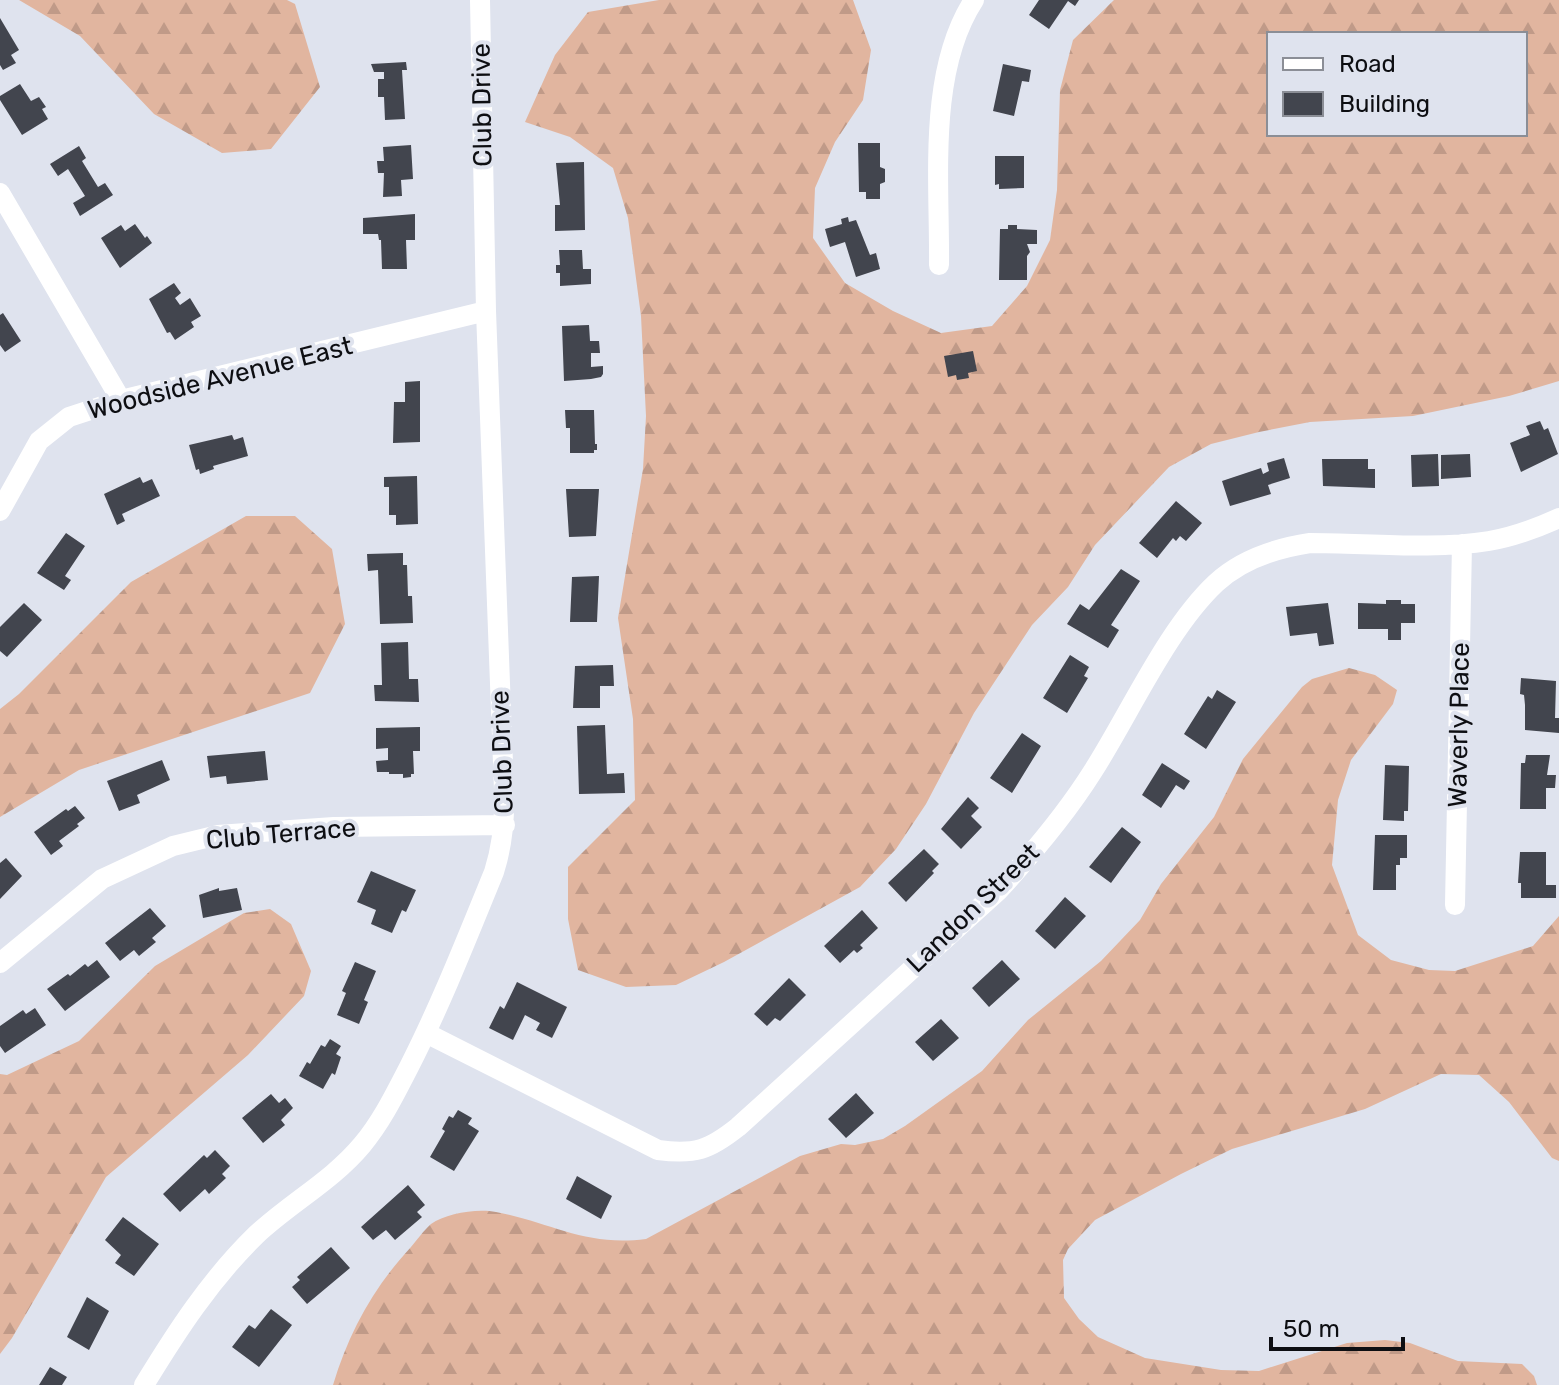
<svg xmlns="http://www.w3.org/2000/svg" width="1559" height="1385" font-family="Rubik,sans-serif">
<style>
.forest{fill:url(#forest-firs);fill-rule:evenodd}
.building{fill:#42454e}
.lines{fill:none;stroke-linecap:round;stroke-linejoin:round}
.minor{stroke:#fff;stroke-width:20}
.labels{text-anchor:middle;dominant-baseline:central;stroke-width:8;stroke-linejoin:round;paint-order:stroke}
.street-label{font-size:26px;fill:#0d0e12;stroke:#dfe3ee}
</style>
<defs>
<pattern id="forest-firs" width="22" height="20" patternUnits="userSpaceOnUse" patternTransform="scale(2)"><rect width="22" height="20" fill="#e1b59f"/><path d="M5 1l3.5 6h-7zM16 11l3.5 6h-7z" fill="#c09a88"/></pattern>
</defs>
<rect width="100%" height="100%" fill="#dfe3ee"/>
<path class="forest" d="M19,0H287L295,4L320,87L271,149L222,153L154,114L80,36Z
M659,0H853L871,50L863,100L835,142L815,188L813,238L845,283L893,311L941,333L992,326L1027,286L1050,240L1057,190L1060,90L1073,40L1114,0H1559V381L1509,396L1413,416L1310,422L1259,432L1211,444L1169,467L1095,545L1068,587L1032,625L974,713L926,804L896,849L860,887L724,962L676,985L626,987L578,970L568,919V867L635,800L633,719L618,618L643,469L646,416L641,316L628,218L613,168L570,137L525,122L555,55L588,12ZM1269,34H1525V134H1269Z
M246,516H295L332,549L345,624L310,693L79,770L0,817V709L19,694L131,582Z
M1349,668L1375,675L1397,690L1393,704L1351,760L1338,800L1332,865L1358,935L1391,960L1429,970L1455,971L1533,946L1559,916V1161L1552,1158L1509,1102L1479,1075L1441,1074L1365,1109L1232,1149L1181,1174L1095,1220L1068,1249L1063,1260L1064,1298L1079,1319L1098,1337L1145,1358L1221,1370L1259,1371L1347,1343L1385,1340L1410,1343L1458,1361L1522,1364L1534,1376L1537,1385H333C349,1332 373,1288 411,1247C417,1240 424,1230 431,1224C446,1213 478,1208 496,1212C552,1223 586,1247 646,1239L800,1156L841,1144L855,1145L883,1139L905,1126L982,1071L1028,1020L1101,961L1140,920L1161,884L1214,817L1243,759L1302,687L1312,679Z
M270,909L291,924L311,971L304,996L248,1055L106,1177L12,1338L0,1354V1074L7,1075L79,1041L155,966L244,913Z"/>
<path class="building" d="M1039,0H1079L1075,6L1068,1L1049,29L1029,15Z
M0,18L19,50L11,55L16,63L3,70L0,65Z
M406,62L407,70H402L405,119L385,120L384,97H378V79H384V72H374L371,64Z
M1003,64L1031,70L1029,82L1022,81L1014,116L993,111Z
M20,84L31,101L39,97L46,107L42,109L48,119L22,135L0,100V96Z
M858,143H880V167L885,169V182L880,184V199H866V192H859Z
M411,145L413,179L401,180L402,196L383,197L384,173H378L377,161H384L383,147Z
M79,146L86,158L82,161L98,187L105,183L113,195L80,216L73,203L85,196L68,169L58,176L50,164Z
M995,156H1024V188L999,189V184L995,185Z
M584,162L585,230L555,231V205H560L556,163Z
M415,214V240H406L407,269H382L381,240H379L378,234H363V218Z
M848,217L849,222L856,220L870,255L876,253L880,269L856,277L845,242L830,247L825,229L842,224L841,219Z
M135,224L145,238L147,236L152,243L120,268L101,238L121,225L125,231Z
M1008,225H1017V229L1037,230V244H1027L1030,252L1027,256V280H999L1000,229H1008Z
M559,250H582L583,269H591V284L560,286V273H556V265H560Z
M174,283L181,293L175,298L180,305L190,298L201,316L191,322L194,327L175,340L170,332L167,333L149,299Z
M3,313L21,341L5,352L0,345V315Z
M589,325L590,341H599L600,353H591V367L603,366V374L601,377L591,379L564,381L562,326Z
M973,351L977,371L968,373L969,378L957,380L956,375L948,377L944,356Z
M420,381V442L393,443L394,402H405V382Z
M565,410H594L595,444H597V450H594V453H570V428H566Z
M1540,421L1544,430L1548,428L1558,454L1521,472L1510,443L1530,435L1526,426Z
M232,435L234,440L243,437L248,456L213,466L214,469L200,474L199,469L196,470L189,445Z
M1438,454L1439,486L1412,487L1411,455Z
M1470,454L1471,477L1441,479V455Z
M1284,458L1290,478L1268,485L1271,494L1230,506L1222,481L1261,468L1263,474L1269,471L1267,463Z
M1322,459H1368V469H1375V488L1323,486Z
M417,476L418,524L396,525V515H389V487H384V477Z
M140,477L143,483L152,479L160,496L122,514L125,521L117,525L104,494Z
M566,489H599L596,536L569,537Z
M1176,501L1202,523L1186,541L1180,536L1176,541L1173,538L1157,558L1139,543Z
M66,533L85,546L65,576L71,580L64,590L37,573Z
M403,553V565H407L408,596H412L413,623L380,624L378,570L368,571L367,554Z
M1121,569L1140,581L1111,625L1119,630L1108,648L1067,624L1080,604L1089,610Z
M599,576L597,622H570L572,577Z
M1386,600H1401V604H1415V623H1401V640H1388V629H1358V603L1386,604Z
M24,603L42,620L7,657L0,651V627Z
M1328,603L1334,644L1319,646L1317,633L1290,636L1286,607Z
M408,642L409,679H418L419,702L375,701L374,685H382L381,643Z
M1070,655L1089,667L1084,676L1088,678L1067,713L1043,698Z
M613,665L614,686H600V708H573L575,666Z
M1521,678L1556,681L1555,718H1559V733L1525,730V705L1524,695L1520,694Z
M1217,690L1236,702L1206,749L1184,734L1208,696L1212,699Z
M605,725L607,774L624,773L625,793L579,794L577,726Z
M420,727V751H413L414,774H411V777L403,778V774H389V772H377L376,761L388,760V748L376,749V728Z
M1022,733L1041,746L1012,793L990,778Z
M265,751L268,780L227,784L226,776L210,778L207,756Z
M1526,755H1550L1547,775H1556L1555,788H1546V809H1520L1521,763H1525Z
M162,760L170,780L137,795L140,803L119,811L107,781Z
M1162,763L1190,781L1184,790L1176,785L1161,808L1142,795Z
M1385,765L1409,766L1408,811H1404V821L1383,820Z
M968,797L979,808L971,816L982,827L961,849L941,829Z
M75,806L85,818L77,824L79,826L59,841L63,846L51,855L34,832L66,809L68,811Z
M1122,827L1141,842L1111,883L1089,867Z
M1375,835H1407V858H1400V865H1396V890H1373Z
M924,849L939,864L932,871L934,873L906,902L888,883Z
M1520,852H1546V885H1556V898H1521V883H1518Z
M6,858L22,876L0,899V863Z
M371,871L416,890L406,912L402,910L392,933L371,924L376,910L357,902Z
M219,888V891L237,888L242,910L203,918L199,895Z
M1065,897L1086,916L1055,949L1035,931Z
M150,908L166,926L152,938L156,942L139,956L134,950L120,961L105,943Z
M862,910L878,928L860,945L863,948L857,953L854,950L840,963L824,946Z
M97,960L110,977L65,1011L47,989L68,974L70,976L85,964L88,967Z
M1002,960L1020,979L989,1007L972,988Z
M355,962L376,971L364,1000L368,1002L359,1024L337,1015L346,993L342,991Z
M789,978L806,995L780,1021L775,1018L767,1026L754,1014Z
M517,982L567,1007L552,1038L536,1030L540,1023L525,1015L513,1040L489,1028L500,1006L504,1009Z
M35,1008L46,1025L5,1053L0,1046V1026L23,1010L26,1014Z
M941,1019L959,1038L933,1061L915,1042Z
M330,1039L341,1046L336,1054L341,1057L335,1075L332,1073L323,1089L299,1076L307,1062L310,1064L321,1045L325,1047Z
M856,1093L874,1113L846,1138L828,1119Z
M271,1094L279,1103L285,1098L293,1108L281,1120L285,1125L263,1143L242,1118Z
M458,1110L472,1118L468,1124L479,1131L454,1171L430,1157L445,1131L442,1129L449,1116L453,1118Z
M215,1150L230,1166L222,1174L226,1178L209,1194L205,1189L180,1212L163,1194L204,1155L207,1158Z
M577,1176L612,1196L601,1219L566,1199Z
M408,1185L425,1205L417,1212L422,1217L395,1240L386,1230L373,1240L361,1227Z
M123,1217L159,1244L134,1276L115,1263L121,1255L105,1240Z
M331,1247L350,1268L307,1304L292,1287L300,1280L297,1277Z
M87,1297L109,1311L89,1350L67,1337Z
M271,1309L292,1325L259,1367L232,1347L249,1325L255,1329Z
M50,1367L67,1377L62,1385H39Z"/>
<g class="lines">
<path class="minor" d="M0,193L121,400
M939,265C940,182 927,72 974,0
M0,511L39,441L69,417L121,400L486,311
M1455,905L1462,544
M0,963L102,879L173,846L218,835L334,827L505,825
M426,1033L658,1150C695,1155 709,1150 738,1127L999,890C1033,853 1066,814 1093,771C1130,713 1167,629 1216,583C1242,559 1277,548 1310,543C1367,543 1433,550 1489,541C1513,537 1537,528 1559,518
M144,1385C177,1331 210,1280 256,1235C290,1203 332,1181 362,1145C382,1121 395,1094 409,1067C441,1004 467,938 494,872C503,844 505,819 504,790L486,311L480,0"/>
</g>
<g class="labels">
<g class="street-label">
<text transform="translate(482 105) rotate(-91)">Club Drive</text>
<text transform="translate(220 378) rotate(-14)">Woodside Avenue East</text>
<text transform="translate(1459 725) rotate(-89)">Waverly Place</text>
<text transform="translate(502 752) rotate(-92)">Club Drive</text>
<text transform="translate(281 834) rotate(-5)">Club Terrace</text>
<text transform="translate(973 908) rotate(-44)">Landon Street</text>
</g>
</g>
<rect x="1267" y="32" width="260" height="104" fill="#dfe3ee" stroke="#8b8e96" stroke-width="2"/>
<rect x="1283" y="58" width="40" height="12" fill="#ffffff" stroke="#8b8e96" stroke-width="2"/>
<text x="1339" y="72" font-size="24" fill="#0d0e12">Road</text>
<rect x="1283" y="92" width="40" height="24" fill="#42454e" stroke="#8b8e96" stroke-width="2"/>
<text x="1339" y="112" font-size="24" fill="#0d0e12">Building</text>
<path d="M1271 1337v12h132v-12" fill="none" stroke="#0d0e12" stroke-width="4"/>
<text x="1283" y="1337" font-size="24" fill="#0d0e12" stroke="#dfe3ee" stroke-width="6" paint-order="stroke">50 m</text>
</svg>
